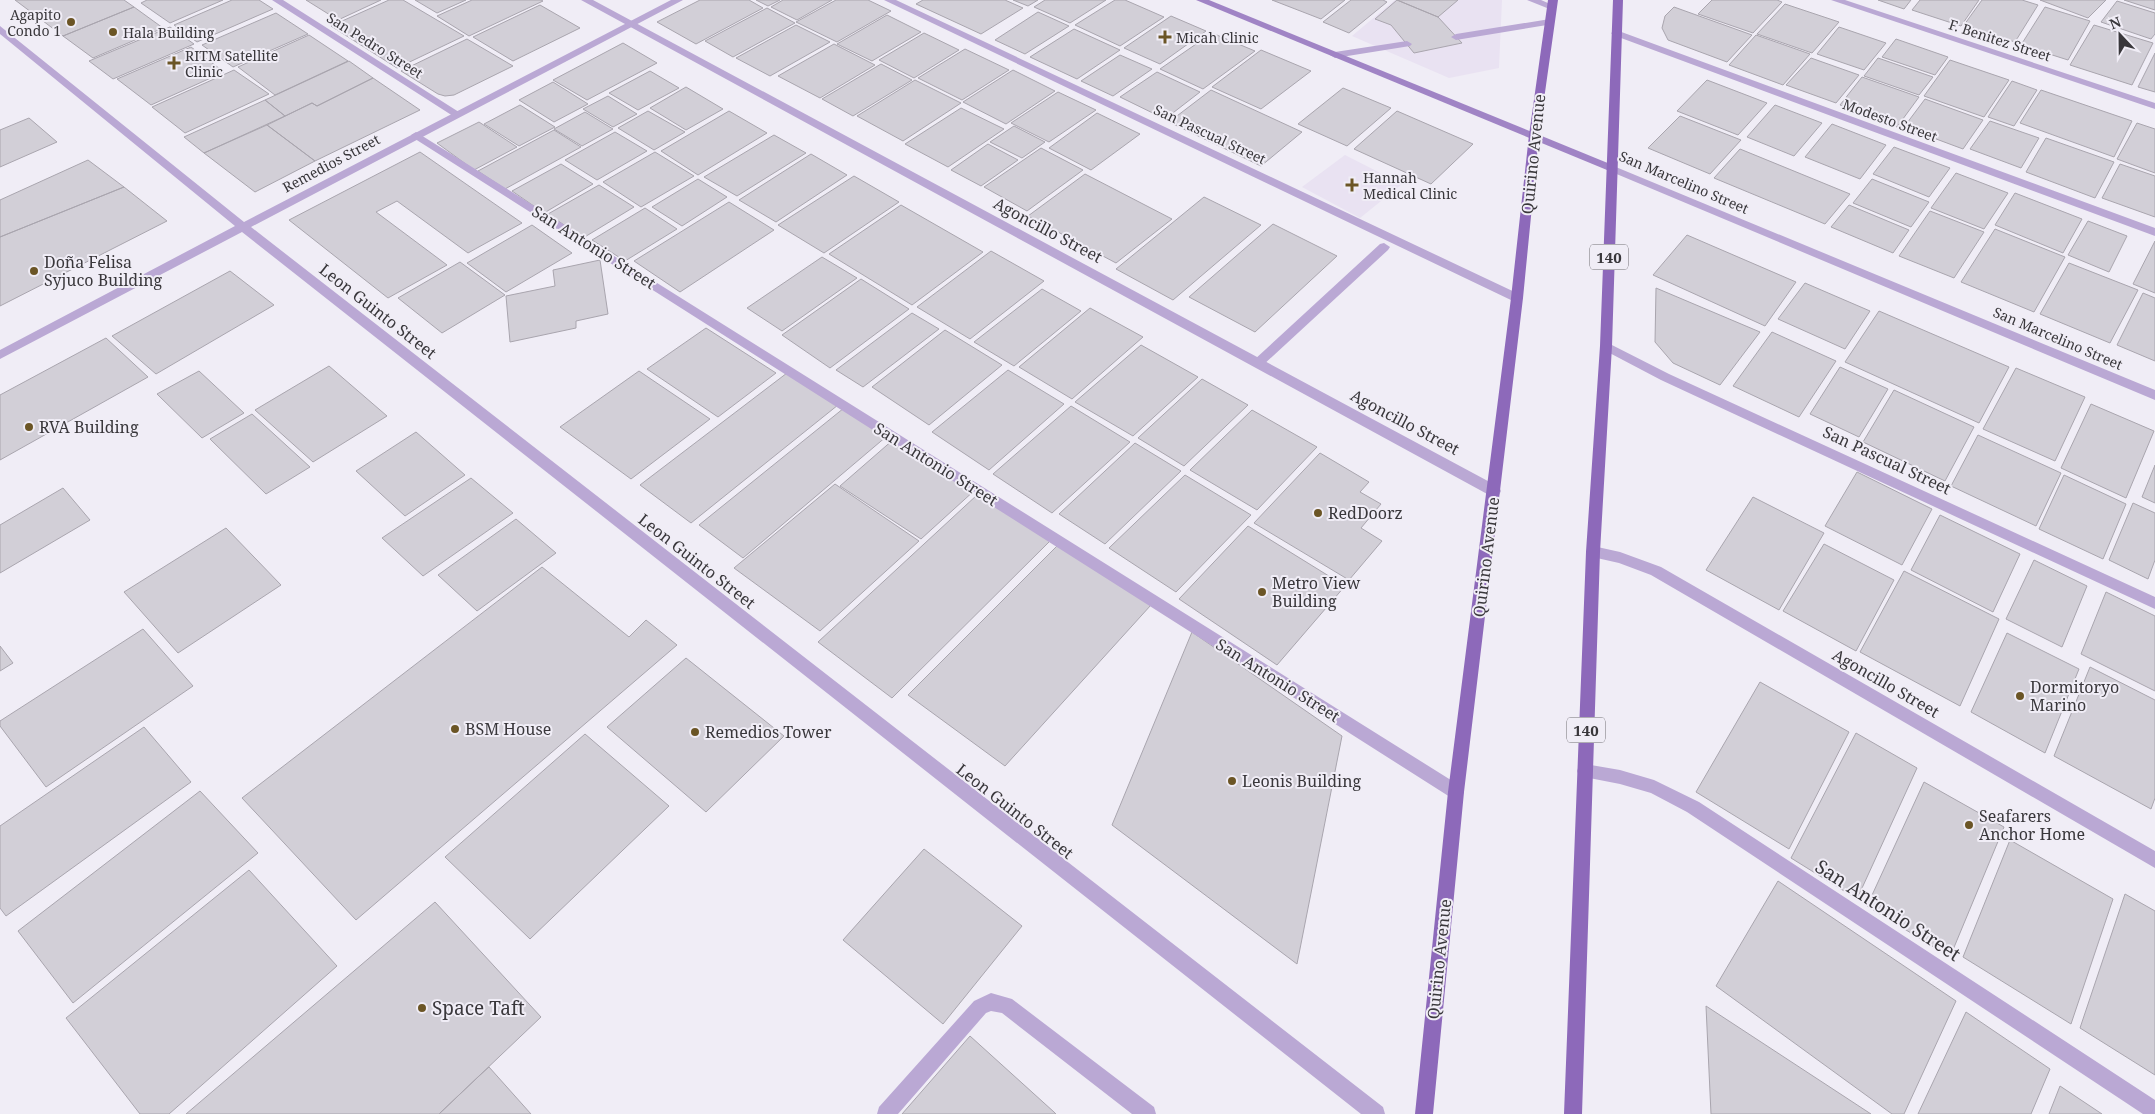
<svg xmlns="http://www.w3.org/2000/svg" width="2155" height="1114" font-family="'Noto Serif',serif">
<style>
.built{fill:#e9e2f2}
.building{fill:#d2cfd7;stroke:#a9a5ae}
.lines{fill:none;stroke-linecap:round;stroke-linejoin:round}
.service{fill:#baa8d4;fill-rule:evenodd}
.minor{fill:#baa8d4;fill-rule:evenodd}
.tertiary{fill:#baa8d4;fill-rule:evenodd}
.secondary{fill:#a084c5;fill-rule:evenodd}
.primary{fill:#8d69ba;fill-rule:evenodd}
.poi-dot{fill:#6b5525;stroke:#f0edf6;stroke-width:2}
.labels{text-anchor:middle;dominant-baseline:central;stroke-width:4;stroke-linejoin:round;paint-order:stroke}
.far-poi-label{font-size:14px;fill:#39373b;stroke:#f0edf6;text-anchor:start}
.far-street-label{font-size:14px;fill:#39373b;stroke:#f0edf6}
.shield{fill:#f0edf6;stroke:#706e73;stroke-width:1}
.shield-label{font-size:15px;font-weight:bold;fill:#39373b}
.street-label{font-size:16px;fill:#39373b;stroke:#f0edf6}
.poi-label{font-size:16px;fill:#39373b;stroke:#f0edf6;text-anchor:start}
.near-street-label{font-size:19px;fill:#39373b;stroke:#f0edf6}
.near-poi-label{font-size:19px;fill:#39373b;stroke:#f0edf6;text-anchor:start}
</style>
<rect width="100%" height="100%" fill="#f0edf6"/>
<path class="built" d="M1395,0H1502L1499,68L1449,78L1352,36Z
M1345,155L1402,184L1360,218L1302,187Z"/>
<path class="building" d="M15,0H124L134,7L63,36Z
M147,0H223L170,23L141,3Z
M232,0H259L273,9L197,42L174,25Z
M306,0H381L338,20Z
M389,0H403L464,36L397,68L331,26Z
M415,0H466L437,13Z
M472,0H541L543,1L469,36L437,16Z
M700,0H749L763,8L696,44L657,22Z
M756,0H780L768,6Z
M783,0H832L797,20L771,7Z
M836,0H868L891,11L837,42L796,22Z
M923,0H1005L1023,8L981,34L916,4Z
M1013,0H1038L1028,6Z
M1045,0H1106L1070,23L1034,7Z
M1115,0H1125L1164,17L1120,46L1075,25Z
M1272,0H1345L1321,19Z
M1351,0H1383L1387,2L1349,33L1323,22Z
M1397,0H1458L1438,17Z
M1397,0L1438,17L1462,43L1414,53L1391,25L1375,19Z
M1712,0H1777L1782,2L1753,33L1698,14Z
M1878,0H1911L1904,9Z
M1920,0H1979L1961,26L1912,10Z
M1982,0H2022L2038,5L2015,42L1964,25Z
M2040,0H2106L2088,18Z
M2124,0H2155V10Z
M2117,1L2155,13V34L2151,39L2101,22Z
M1785,4L1839,22L1812,53L1757,34Z
M540,5L580,28L513,61L473,37Z
M134,7L163,28L93,58L63,36Z
M1674,7L1752,35L1727,62L1668,40L1662,28L1665,16Z
M2045,7L2090,21L2068,60L2021,45Z
M767,8L795,23L733,57L705,41Z
M1038,12L1069,26L1025,54L995,40Z
M276,13L308,34L233,67L202,45Z
M887,15L921,32L872,61L837,44Z
M1171,16L1206,31L1160,64L1124,48Z
M796,25L830,42L770,76L736,58Z
M2094,25L2153,43L2132,85L2070,65Z
M170,27L194,44L113,79L89,61Z
M1839,27L1886,43L1864,70L1817,54Z
M1074,29L1120,50L1077,79L1030,57Z
M924,33L959,50L914,78L879,60Z
M1212,33L1255,51L1203,89L1160,69Z
M309,35L348,61L275,95L238,67Z
M1756,35L1810,54L1783,85L1729,65Z
M467,39L513,66L454,95L445,96L438,94L401,71Z
M1896,39L1948,57L1935,75L1882,57Z
M623,43L657,63L587,100L553,80Z
M834,44L875,65L820,98L778,76Z
M191,47L224,72L151,105L117,79Z
M965,49L1009,70L962,100L918,78Z
M1261,50L1311,71L1261,109L1212,87Z
M2155,53V92L2138,87Z
M1120,55L1152,69L1113,96L1081,81Z
M1811,58L1859,75L1836,103L1786,85Z
M1878,58L1933,77L1919,95L1864,76Z
M1950,60L2009,80L1984,117L1924,96Z
M349,61L373,78L317,106L312,103L285,116L265,100Z
M881,64L912,80L853,116L822,99Z
M234,70L269,94L185,133L152,107Z
M1013,70L1055,91L1006,124L963,102Z
M650,71L679,88L638,110L609,93Z
M1157,72L1200,92L1165,119L1120,97Z
M1862,77L1919,97L1897,127L1840,105Z
M373,78L420,110L315,161L267,125L312,103L317,106Z
M915,80L961,103L903,141L857,116Z
M1707,80L1767,103L1738,135L1677,111Z
M2012,81L2037,90L2014,126L1988,117Z
M553,82L588,104L554,122L519,100Z
M686,87L723,109L686,130L650,108Z
M1343,88L1391,108L1347,146L1298,124Z
M1211,90L1302,132L1261,166L1169,122Z
M2041,90L2132,121L2114,157L2020,123Z
M1058,92L1096,110L1049,142L1011,123Z
M608,96L637,114L613,127L583,109Z
M1925,99L1983,120L1963,149L1904,127Z
M265,100L285,116L204,153L184,137Z
M520,105L555,127L519,146L484,124Z
M1775,105L1822,123L1794,156L1747,137Z
M961,108L1004,129L948,167L905,144Z
M648,111L685,132L654,150L618,128Z
M729,111L767,133L698,175L661,151Z
M1397,111L1473,144L1431,184L1354,149Z
M585,112L613,129L582,146L554,129Z
M1097,113L1140,134L1091,170L1049,148Z
M1680,116L1741,140L1710,174L1648,148Z
M29,118L57,142L0,167V130Z
M1990,121L2039,138L2021,168L1970,149Z
M479,122L517,147L474,170L437,143Z
M2137,123L2155,129V173L2117,159Z
M1832,124L1886,145L1860,179L1805,157Z
M267,125L315,161L255,192L204,153Z
M1014,126L1045,142L1022,158L990,142Z
M554,130L581,147L505,189L478,171Z
M615,132L647,151L597,180L565,160Z
M774,135L806,153L737,196L704,177Z
M2046,138L2114,162L2095,198L2026,172Z
M988,144L1018,160L981,186L951,170Z
M1894,147L1950,168L1929,197L1873,174Z
M1041,148L1083,170L1027,211L984,187Z
M1740,149L1850,194L1825,224L1714,178Z
M420,152L522,223L468,253L397,201L376,212L447,265L388,298L289,220Z
M655,152L694,176L641,207L603,182Z
M811,154L847,175L776,222L739,200Z
M88,160L124,187L0,237V200Z
M561,164L593,184L544,213L512,191Z
M2120,164L2155,176V217L2102,198Z
M1956,173L2008,193L1984,229L1931,208Z
M1085,174L1172,219L1116,263L1028,216Z
M854,176L899,202L824,253L778,225Z
M698,179L727,197L682,226L652,207Z
M1872,179L1929,202L1911,227L1853,203Z
M599,185L634,207L583,238L548,214Z
M124,187L167,221L0,306V237Z
M2015,193L2082,219L2063,253L1995,225Z
M1204,197L1261,225L1173,300L1116,269Z
M729,202L774,230L680,292L634,261Z
M901,205L983,252L912,305L829,254Z
M1849,205L1909,230L1893,253L1831,227Z
M645,208L677,229L625,261L592,240Z
M1930,211L1984,232L1954,278L1899,256Z
M2088,221L2127,236L2109,272L2068,255Z
M1273,224L1337,256L1255,332L1189,297Z
M532,225L572,253L506,292L467,263Z
M1995,229L2065,257L2034,312L1961,282Z
M1687,235L1796,282L1765,326L1653,275Z
M2155,241V293L2133,284Z
M991,251L1044,281L970,339L917,307Z
M822,257L857,278L782,331L747,308Z
M600,260L608,314L576,321V328L510,342L506,296L555,286L553,270Z
M460,262L505,295L442,333L398,298Z
M2069,263L2138,290L2110,343L2040,314Z
M230,271L274,305L156,374L112,336Z
M861,279L909,309L830,368L782,335Z
M1805,283L1870,311L1845,349L1778,319Z
M1656,288L1760,332L1720,385L1673,363L1655,342Z
M1042,289L1081,311L1014,366L974,342Z
M2143,293L2155,298V361L2117,345Z
M1090,308L1143,337L1072,399L1019,367Z
M1879,311L2009,367L1979,423L1845,362Z
M912,313L939,329L863,387L836,370Z
M706,328L776,373L718,417L647,369Z
M945,330L1002,365L929,425L872,387Z
M1772,332L1836,361L1799,417L1733,386Z
M106,338L148,377L0,460V395Z
M1141,345L1198,377L1133,436L1075,402Z
M329,366L387,416L313,462L255,410Z
M1840,367L1888,389L1859,437L1810,414Z
M2016,368L2085,397L2055,461L1983,429Z
M1008,370L1064,404L989,470L932,432Z
M199,371L244,413L202,438L157,394Z
M639,371L710,419L631,479L560,427Z
M787,373L838,405L691,523L640,485Z
M1202,379L1248,405L1184,466L1138,438Z
M1894,390L1974,427L1945,481L1863,442Z
M2091,404L2154,431L2126,498L2061,468Z
M1071,406L1130,442L1052,513L993,474Z
M844,408L887,436L743,558L699,525Z
M1252,410L1317,447L1257,510L1190,470Z
M252,414L310,467L266,494L210,439Z
M416,432L465,475L405,516L356,471Z
M1978,435L2061,473L2036,526L1951,486Z
M894,439L975,490L921,539L840,486Z
M1135,443L1181,471L1105,544L1059,514Z
M1320,453L1369,482L1360,492L1381,504L1361,528L1382,541L1349,580L1254,523Z
M2155,465V503L2142,497Z
M1857,472L1932,509L1902,565L1825,526Z
M1185,475L1251,515L1176,592L1109,548Z
M2064,475L2126,504L2103,559L2039,529Z
M471,478L513,513L423,576L382,538Z
M835,484L919,541L820,631L734,568Z
M63,488L90,520L0,573V525Z
M977,495L1050,541L892,698L818,642Z
M1753,497L1824,533L1779,610L1706,570Z
M2133,503L2155,513V560L2148,579L2109,560Z
M1940,515L2020,554L1993,612L1911,570Z
M516,519L556,553L477,611L438,575Z
M1248,526L1345,586L1277,665L1179,599Z
M226,528L281,585L178,653L124,592Z
M1824,544L1894,580L1856,651L1783,611Z
M1058,545L1151,605L1005,766L908,695Z
M2034,560L2087,586L2062,647L2006,619Z
M542,567L629,637L646,620L677,645L356,920L242,798Z
M1904,571L1999,619L1960,706L1860,652Z
M2106,592L2155,616V691L2081,654Z
M143,629L193,686L46,787L0,726V721Z
M1192,632L1342,736L1297,964L1112,825Z
M2007,633L2079,669L2045,753L1971,712Z
M0,646L13,663L0,671Z
M686,658L784,736L706,812L607,727Z
M2090,667L2155,700V798L2151,809L2054,756Z
M1760,682L1849,732L1789,849L1696,792Z
M144,727L191,782L6,916L0,908V826Z
M1856,733L1917,768L1857,899L1791,858Z
M585,734L669,806L530,939L445,857Z
M1924,782L2004,827L1950,957L1867,906Z
M200,791L258,853L73,1003L18,931Z
M2010,840L2113,899L2071,1024L1963,957Z
M924,849L1022,926L943,1024L843,940Z
M249,870L337,966L169,1114H140L66,1018Z
M1778,881L1956,1001L1904,1114H1892L1716,986Z
M2125,894L2155,911V1075L2080,1028Z
M435,902L541,1017L439,1114H186Z
M1706,1006L1871,1114H1711Z
M1966,1012L2050,1069L2031,1114H1918Z
M970,1036L1054,1112L1056,1114H902Z
M489,1067L531,1114H439L478,1077Z
M2060,1086L2102,1114H2049Z"/>
<g class="lines">
<path class="service" d="M1550,19L1553,20V24L1456,40L1451,37L1456,34Z
M1407,41L1412,44L1410,46L1335,58L1330,55L1335,52Z
M1384,243L1390,247L1388,250L1262,366H1254L1252,363L1254,360L1380,244Z
M991,993L1012,999L1154,1107L1156,1114H1132L1002,1013L991,1011L986,1013L898,1114H877L879,1107L974,1001Z"/>
<path class="minor" d="M272,0H283L462,114L461,116H453Z
M581,0H593L1499,487L1501,491L1499,495H1489Z
M884,0H896L1521,295L1523,298L1521,301H1513Z
M1527,0H1541L1557,7L1552,10Z
M1831,0H1845L2155,103V109Z
M1616,30L2155,228V236L1613,35L1611,33Z
M416,132L1462,787L1464,792L1462,797L1456,799L1450,797L412,137L411,135Z
M1606,342L1669,374L2155,597V609L1661,380L1602,349L1600,346Z
M1593,546L1620,552L1661,567L2155,851V868L1651,575L1619,563L1588,556L1586,552L1588,548Z
M1585,764L1620,770L1654,780L1699,802L2155,1100V1114H2143L1687,812L1651,793L1620,784L1579,776L1577,771L1579,766Z"/>
<path class="tertiary" d="M671,0H683L251,227L1383,1107L1385,1114H1361L242,232L0,359V350L235,226L0,34V26L244,222Z
M1611,165L2155,390V400L1607,170L1606,168Z"/>
<path class="secondary" d="M1196,0H1209L1615,166L1616,168L1615,170H1607Z"/>
<path class="primary" d="M1548,0H1558L1539,135L1523,298L1464,792L1433,1114H1415L1448,792L1511,298L1529,135Z
M1613,0H1623L1612,346L1600,552L1582,1114H1564L1586,552L1600,346Z"/>
</g>
<g class="poi-dot">
<circle cx="71" cy="22" r="5"/>
<circle cx="113" cy="32" r="5"/>
<path d="M1162.5 29.5h5v5h5v5h-5v5h-5v-5h-5v-5h5z"/>
<path d="M171.5 55.5h5v5h5v5h-5v5h-5v-5h-5v-5h5z"/>
<path d="M1349.5 177.5h5v5h5v5h-5v5h-5v-5h-5v-5h5z"/>
<circle cx="34" cy="271" r="5"/>
<circle cx="29" cy="427" r="5"/>
<circle cx="1318" cy="513" r="5"/>
<circle cx="1262" cy="592" r="5"/>
<circle cx="2020" cy="696" r="5"/>
<circle cx="455" cy="729" r="5"/>
<circle cx="695" cy="732" r="5"/>
<circle cx="1232" cy="781" r="5"/>
<circle cx="1969" cy="825" r="5"/>
<circle cx="422" cy="1008" r="5"/>
</g>
<g class="labels">
<g class="far-poi-label">
<text x="61" y="14" text-anchor="end">Agapito<tspan x="61" dy="16">Condo 1</tspan></text>
<text x="123" y="32">Hala Building</text>
<text x="1176" y="37">Micah Clinic</text>
<text x="185" y="55">RITM Satellite<tspan x="185" dy="16">Clinic</tspan></text>
<text x="1363" y="177">Hannah<tspan x="1363" dy="16">Medical Clinic</tspan></text>
</g>
<g class="far-street-label">
<text transform="translate(2000 40) rotate(18)">F. Benitez Street</text>
<text transform="translate(375 45) rotate(32)">San Pedro Street</text>
<text transform="translate(1890 120) rotate(20)">Modesto Street</text>
<text transform="translate(1210 134) rotate(25)">San Pascual Street</text>
<text transform="translate(331 163) rotate(-28)">Remedios Street</text>
<text transform="translate(1684 182) rotate(23)">San Marcelino Street</text>
<text transform="translate(2058 338) rotate(23)">San Marcelino Street</text>
</g>
<g class="shield">
<rect x="1590" y="244.5" width="38" height="25" rx="4"/>
<rect x="1567" y="717.5" width="38" height="25" rx="4"/>
</g>
<g class="shield-label">
<text x="1609" y="257">140</text>
<text x="1586" y="730">140</text>
</g>
<g class="street-label">
<text transform="translate(1533 154) rotate(-84)">Quirino Avenue</text>
<text transform="translate(1048 230) rotate(28)">Agoncillo Street</text>
<text transform="translate(594 247) rotate(32)">San Antonio Street</text>
<text transform="translate(378 311) rotate(38)">Leon Guinto Street</text>
<text transform="translate(1405 422) rotate(28)">Agoncillo Street</text>
<text transform="translate(1887 460) rotate(25)">San Pascual Street</text>
<text transform="translate(936 464) rotate(32)">San Antonio Street</text>
<text transform="translate(1486 557) rotate(-83)">Quirino Avenue</text>
<text transform="translate(697 561) rotate(38)">Leon Guinto Street</text>
<text transform="translate(1278 680) rotate(32)">San Antonio Street</text>
<text transform="translate(1886 683) rotate(30)">Agoncillo Street</text>
<text transform="translate(1015 811) rotate(38)">Leon Guinto Street</text>
<text transform="translate(1439 959) rotate(-84)">Quirino Avenue</text>
</g>
<g class="poi-label">
<text x="44" y="262">Doña Felisa<tspan x="44" dy="18">Syjuco Building</tspan></text>
<text x="39" y="427">RVA Building</text>
<text x="1328" y="513">RedDoorz</text>
<text x="1272" y="583">Metro View<tspan x="1272" dy="18">Building</tspan></text>
<text x="2030" y="687">Dormitoryo<tspan x="2030" dy="18">Marino</tspan></text>
<text x="465" y="729">BSM House</text>
<text x="705" y="732">Remedios Tower</text>
<text x="1242" y="781">Leonis Building</text>
<text x="1979" y="816">Seafarers<tspan x="1979" dy="18">Anchor Home</tspan></text>
</g>
<g class="near-street-label">
<text transform="translate(1888 910) rotate(33)">San Antonio Street</text>
</g>
<g class="near-poi-label">
<text x="432" y="1008">Space Taft</text>
</g>
</g>
<g transform="translate(2120 35) rotate(338)" stroke="#f0edf6" stroke-width="4" paint-order="stroke">
<path d="M0-4L9 19L0 12L-9 19Z" fill="#39373b"/>
<text y="-8" font-size="14" font-weight="bold" text-anchor="middle" fill="#39373b">N</text>
</g>
</svg>
